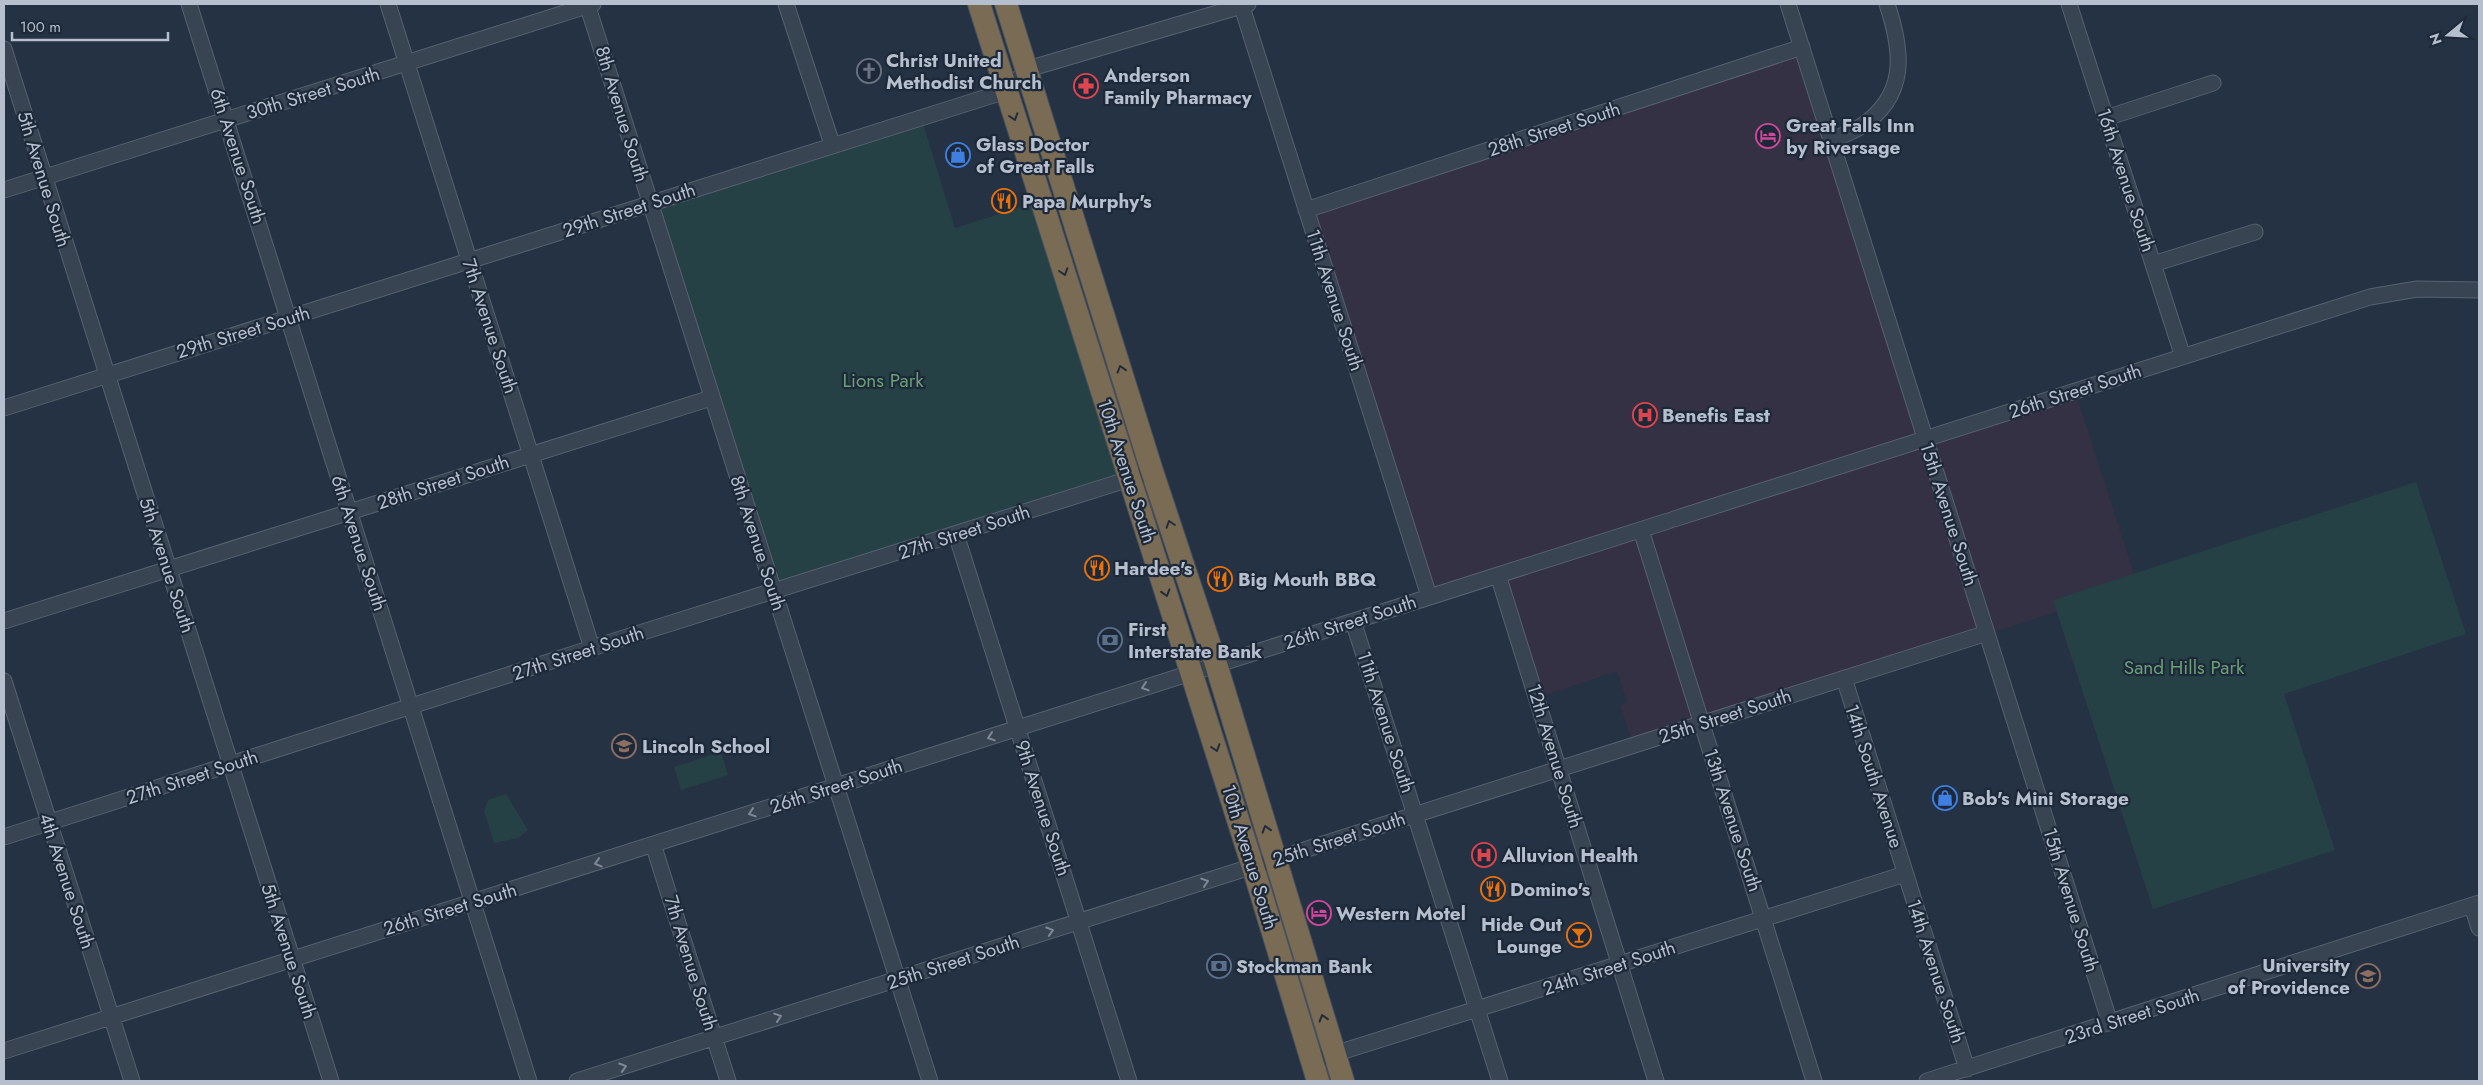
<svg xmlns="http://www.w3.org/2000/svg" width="2483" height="1085" font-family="Jost,sans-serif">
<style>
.medical{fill:#333143}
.green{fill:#264145}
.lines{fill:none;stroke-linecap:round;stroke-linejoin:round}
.minor-casing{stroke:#576270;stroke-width:17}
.highway-casing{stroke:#434f5d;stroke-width:24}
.minor{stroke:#394453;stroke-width:15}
.highway{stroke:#7a6b55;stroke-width:22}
.oneway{stroke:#222c39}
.oneway2{stroke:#7e8896}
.labels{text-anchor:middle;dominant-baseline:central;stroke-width:4.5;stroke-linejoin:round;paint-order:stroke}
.poi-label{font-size:19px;font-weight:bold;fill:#b6bfcd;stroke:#1d2938;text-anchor:start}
.street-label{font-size:19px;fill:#b6bfcd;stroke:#1d2938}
.park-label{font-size:19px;fill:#6ba077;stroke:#1d2938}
</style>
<rect width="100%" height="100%" fill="#243244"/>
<path class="medical" d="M1802,47L1925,438L2075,391L2134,574L2053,600L2057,612L1633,745L1620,705L1627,702L1617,671L1537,698L1498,575L1429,596L1306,210Z"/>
<path class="green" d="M921,117L955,228L1041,201L1130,479L774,592L650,203Z
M2416,482L2466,634L2284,694L2335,850L2153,909L2053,600Z
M721,752L728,775L681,790L674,767Z
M506,794L528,830L518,838L494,843L484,811L488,800Z"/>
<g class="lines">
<defs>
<path id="minor" d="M189,4L529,1081
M388,4L592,648
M587,4L930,1081
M786,4L832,144
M1241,4L1429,596
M1788,4L2110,1023
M2069,4L2183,357
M4,49L331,1081
M2106,118L2213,83
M1831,140C1840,136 1851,133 1860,127C1908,96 1903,52 1887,4
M4,190L593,4
M1306,210L1802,47
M2153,264L2255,232
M4,408L1006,91L1028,69L1248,4
M1674,519L2370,297L2417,289L2479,290
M1641,530L1814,1081
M956,534L1129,1081
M1498,575L1656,1081
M4,621L711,398
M1353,621L1500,1081
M1844,678L1967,1069
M4,681L132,1081
M4,837L592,648L1139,476
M653,844L728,1081
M2472,906L2479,928
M4,1051L1668,521
M1312,1061L1905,874
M577,1081L1987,633
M1927,1081L2479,903"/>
<path id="highway" d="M979,4L1253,867L1318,1081
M1006,4L1152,471L1216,664L1343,1081"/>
</defs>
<use href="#minor" class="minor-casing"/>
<use href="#highway" class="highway-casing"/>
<use href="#minor" class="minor"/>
<use href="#highway" class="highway"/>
</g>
<defs><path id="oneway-chevron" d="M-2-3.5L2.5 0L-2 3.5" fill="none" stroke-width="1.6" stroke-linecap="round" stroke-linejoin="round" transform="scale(1.25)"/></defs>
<g class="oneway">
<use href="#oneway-chevron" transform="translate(1014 117) rotate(72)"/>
<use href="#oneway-chevron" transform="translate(1064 272) rotate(72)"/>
<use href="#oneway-chevron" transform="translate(1121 369) rotate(-107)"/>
<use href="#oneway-chevron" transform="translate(1170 524) rotate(-108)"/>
<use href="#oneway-chevron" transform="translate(1166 593) rotate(73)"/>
<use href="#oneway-chevron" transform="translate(1216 748) rotate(72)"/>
<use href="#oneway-chevron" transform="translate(1266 829) rotate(-107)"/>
<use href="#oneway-chevron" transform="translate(1323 1018) rotate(-107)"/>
</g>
<g class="oneway2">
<use href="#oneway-chevron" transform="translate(1145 687) rotate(162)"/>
<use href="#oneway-chevron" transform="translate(991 737) rotate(162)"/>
<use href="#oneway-chevron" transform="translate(752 813) rotate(162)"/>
<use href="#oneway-chevron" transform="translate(598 863) rotate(163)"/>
<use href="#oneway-chevron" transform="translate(1205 882) rotate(-18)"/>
<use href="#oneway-chevron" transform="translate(1050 931) rotate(-17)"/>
<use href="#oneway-chevron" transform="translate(778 1017) rotate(-18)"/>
<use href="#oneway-chevron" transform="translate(623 1067) rotate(-17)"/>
</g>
<defs>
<symbol id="church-ring" viewBox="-11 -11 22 22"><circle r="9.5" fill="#1d2938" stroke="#6b7280" stroke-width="1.5"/><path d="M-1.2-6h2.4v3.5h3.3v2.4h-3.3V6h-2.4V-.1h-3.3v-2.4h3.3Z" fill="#6b7280"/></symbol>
<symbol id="pharmacy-ring" viewBox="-11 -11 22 22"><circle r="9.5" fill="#1d2938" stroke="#e0444e" stroke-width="1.5"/><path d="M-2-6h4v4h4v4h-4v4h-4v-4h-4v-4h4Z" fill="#e0444e"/></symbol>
<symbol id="hotel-ring" viewBox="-11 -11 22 22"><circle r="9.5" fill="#1d2938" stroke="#d1479c" stroke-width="1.5"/><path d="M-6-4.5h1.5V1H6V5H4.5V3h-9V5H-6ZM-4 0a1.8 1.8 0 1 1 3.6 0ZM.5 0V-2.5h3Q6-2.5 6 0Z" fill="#d1479c"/></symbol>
<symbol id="shop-ring" viewBox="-11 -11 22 22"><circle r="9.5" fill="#1d2938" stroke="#3f7fe0" stroke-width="1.5"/><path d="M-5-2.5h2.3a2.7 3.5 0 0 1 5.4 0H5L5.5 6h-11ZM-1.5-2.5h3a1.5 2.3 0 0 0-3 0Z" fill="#3f7fe0"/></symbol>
<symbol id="restaurant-ring" viewBox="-11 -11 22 22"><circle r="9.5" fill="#1d2938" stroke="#e8710a" stroke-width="1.5"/><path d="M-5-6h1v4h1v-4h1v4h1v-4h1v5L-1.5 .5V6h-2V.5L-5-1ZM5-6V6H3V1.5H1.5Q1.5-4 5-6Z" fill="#e8710a"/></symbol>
<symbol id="hospital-ring" viewBox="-11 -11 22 22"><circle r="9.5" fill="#1d2938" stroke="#e0444e" stroke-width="1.5"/><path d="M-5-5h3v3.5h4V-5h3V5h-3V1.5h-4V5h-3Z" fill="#e0444e"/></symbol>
<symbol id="bank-ring" viewBox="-11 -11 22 22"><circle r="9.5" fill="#1d2938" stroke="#5c6f8a" stroke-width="1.5"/><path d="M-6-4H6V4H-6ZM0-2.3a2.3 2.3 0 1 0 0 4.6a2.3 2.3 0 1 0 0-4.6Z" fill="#5c6f8a"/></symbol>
<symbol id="school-ring" viewBox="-11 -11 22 22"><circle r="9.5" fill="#1d2938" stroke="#8d6e63" stroke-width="1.5"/><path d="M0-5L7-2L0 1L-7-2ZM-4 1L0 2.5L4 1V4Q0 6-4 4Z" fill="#8d6e63"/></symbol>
<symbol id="bar-ring" viewBox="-11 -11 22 22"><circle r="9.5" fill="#1d2938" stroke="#e8710a" stroke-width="1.5"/><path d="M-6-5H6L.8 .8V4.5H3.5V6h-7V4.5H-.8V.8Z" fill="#e8710a"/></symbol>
<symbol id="university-ring" viewBox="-11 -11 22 22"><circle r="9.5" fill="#1d2938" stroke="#8d6e63" stroke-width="1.5"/><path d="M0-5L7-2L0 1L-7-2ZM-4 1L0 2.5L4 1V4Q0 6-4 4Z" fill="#8d6e63"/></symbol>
</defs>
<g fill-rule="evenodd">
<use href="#church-ring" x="855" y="57" width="28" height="28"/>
<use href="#pharmacy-ring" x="1072" y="72" width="28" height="28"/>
<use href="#hotel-ring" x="1754" y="122" width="28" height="28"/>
<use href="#shop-ring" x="944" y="141" width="28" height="28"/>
<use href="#restaurant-ring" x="990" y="187" width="28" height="28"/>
<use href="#hospital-ring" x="1631" y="401" width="28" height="28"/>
<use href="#restaurant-ring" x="1083" y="554" width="28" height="28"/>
<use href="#restaurant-ring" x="1206" y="565" width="28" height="28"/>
<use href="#bank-ring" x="1096" y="626" width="28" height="28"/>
<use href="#school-ring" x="610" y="732" width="28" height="28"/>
<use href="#shop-ring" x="1931" y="784" width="28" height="28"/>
<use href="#hospital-ring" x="1470" y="841" width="28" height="28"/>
<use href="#restaurant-ring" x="1479" y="875" width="28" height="28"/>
<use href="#hotel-ring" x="1305" y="899" width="28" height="28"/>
<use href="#bar-ring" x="1565" y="921" width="28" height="28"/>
<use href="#bank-ring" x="1205" y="952" width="28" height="28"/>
<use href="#university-ring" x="2354" y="962" width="28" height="28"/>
</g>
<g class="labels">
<g class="poi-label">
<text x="886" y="60">Christ United<tspan x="886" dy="22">Methodist Church</tspan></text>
<text x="1104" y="75">Anderson<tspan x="1104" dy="22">Family Pharmacy</tspan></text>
<text x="1786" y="125">Great Falls Inn<tspan x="1786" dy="22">by Riversage</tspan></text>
<text x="976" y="144">Glass Doctor<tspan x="976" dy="22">of Great Falls</tspan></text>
<text x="1022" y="201">Papa Murphy's</text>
<text x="1662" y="415">Benefis East</text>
<text x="1114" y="568">Hardee's</text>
<text x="1238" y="579">Big Mouth BBQ</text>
<text x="1128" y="629">First<tspan x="1128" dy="22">Interstate Bank</tspan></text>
<text x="642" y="746">Lincoln School</text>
<text x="1962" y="798">Bob's Mini Storage</text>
<text x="1502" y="855">Alluvion Health</text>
<text x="1510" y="889">Domino's</text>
<text x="1336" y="913">Western Motel</text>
<text x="1562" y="924" text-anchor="end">Hide Out<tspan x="1562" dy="22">Lounge</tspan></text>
<text x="2350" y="965" text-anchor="end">University<tspan x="2350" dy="22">of Providence</tspan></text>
<text x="1236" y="966">Stockman Bank</text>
</g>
<g class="street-label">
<text transform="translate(313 93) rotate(-17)">30th Street South</text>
<text transform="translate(622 114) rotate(73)">8th Avenue South</text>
<text transform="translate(1554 129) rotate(-18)">28th Street South</text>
<text transform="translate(238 156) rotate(72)">6th Avenue South</text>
<text transform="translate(44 179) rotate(73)">5th Avenue South</text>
<text transform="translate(2126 180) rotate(72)">16th Avenue South</text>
<text transform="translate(629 210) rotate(-18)">29th Street South</text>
<text transform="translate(1335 300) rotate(72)">11th Avenue South</text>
<text transform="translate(490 326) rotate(72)">7th Avenue South</text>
<text transform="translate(243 332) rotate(-17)">29th Street South</text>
<text transform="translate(2075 391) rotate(-18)">26th Street South</text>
<text transform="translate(1127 471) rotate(72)">10th Avenue South</text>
<text transform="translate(443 482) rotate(-18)">28th Street South</text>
<text transform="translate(1949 514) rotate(72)">15th Avenue South</text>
<text transform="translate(964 532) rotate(-18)">27th Street South</text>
<text transform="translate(359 543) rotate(72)">6th Avenue South</text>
<text transform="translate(758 543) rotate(72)">8th Avenue South</text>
<text transform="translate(167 565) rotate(72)">5th Avenue South</text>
<text transform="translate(1350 622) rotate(-18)">26th Street South</text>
<text transform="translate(578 653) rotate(-18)">27th Street South</text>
<text transform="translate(1725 716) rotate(-18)">25th Street South</text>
<text transform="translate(1386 722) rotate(72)">11th Avenue South</text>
<text transform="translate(1555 756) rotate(73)">12th Avenue South</text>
<text transform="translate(1874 776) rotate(72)">14th South Avenue</text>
<text transform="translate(192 777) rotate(-18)">27th Street South</text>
<text transform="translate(836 786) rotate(-18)">26th Street South</text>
<text transform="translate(1043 808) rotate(72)">9th Avenue South</text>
<text transform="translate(1733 820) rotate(72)">13th Avenue South</text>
<text transform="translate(1339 839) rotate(-18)">25th Street South</text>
<text transform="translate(1250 857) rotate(73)">10th Avenue South</text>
<text transform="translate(67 881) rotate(72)">4th Avenue South</text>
<text transform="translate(2071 900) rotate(73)">15th Avenue South</text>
<text transform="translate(450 909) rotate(-17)">26th Street South</text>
<text transform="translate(289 951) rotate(72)">5th Avenue South</text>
<text transform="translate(953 962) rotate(-18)">25th Street South</text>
<text transform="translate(691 963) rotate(73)">7th Avenue South</text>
<text transform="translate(1609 968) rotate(-18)">24th Street South</text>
<text transform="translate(1936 971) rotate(72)">14th Avenue South</text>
<text transform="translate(2132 1016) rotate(-18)">23rd Street South</text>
</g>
<g class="park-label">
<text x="883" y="380">Lions Park</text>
<text x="2184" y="667">Sand Hills Park</text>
</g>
</g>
<rect width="2483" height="1085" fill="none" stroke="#b6bfcd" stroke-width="10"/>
<g transform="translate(2448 35) rotate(252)" stroke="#1d2938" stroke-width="4" paint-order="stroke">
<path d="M0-4L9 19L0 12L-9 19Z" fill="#b6bfcd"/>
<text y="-8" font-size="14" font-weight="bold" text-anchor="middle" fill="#b6bfcd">N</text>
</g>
<path d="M12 32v8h156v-8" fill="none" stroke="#b6bfcd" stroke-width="2.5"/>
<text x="20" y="32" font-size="15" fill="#b6bfcd" stroke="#1d2938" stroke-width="4" paint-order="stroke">100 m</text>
</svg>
